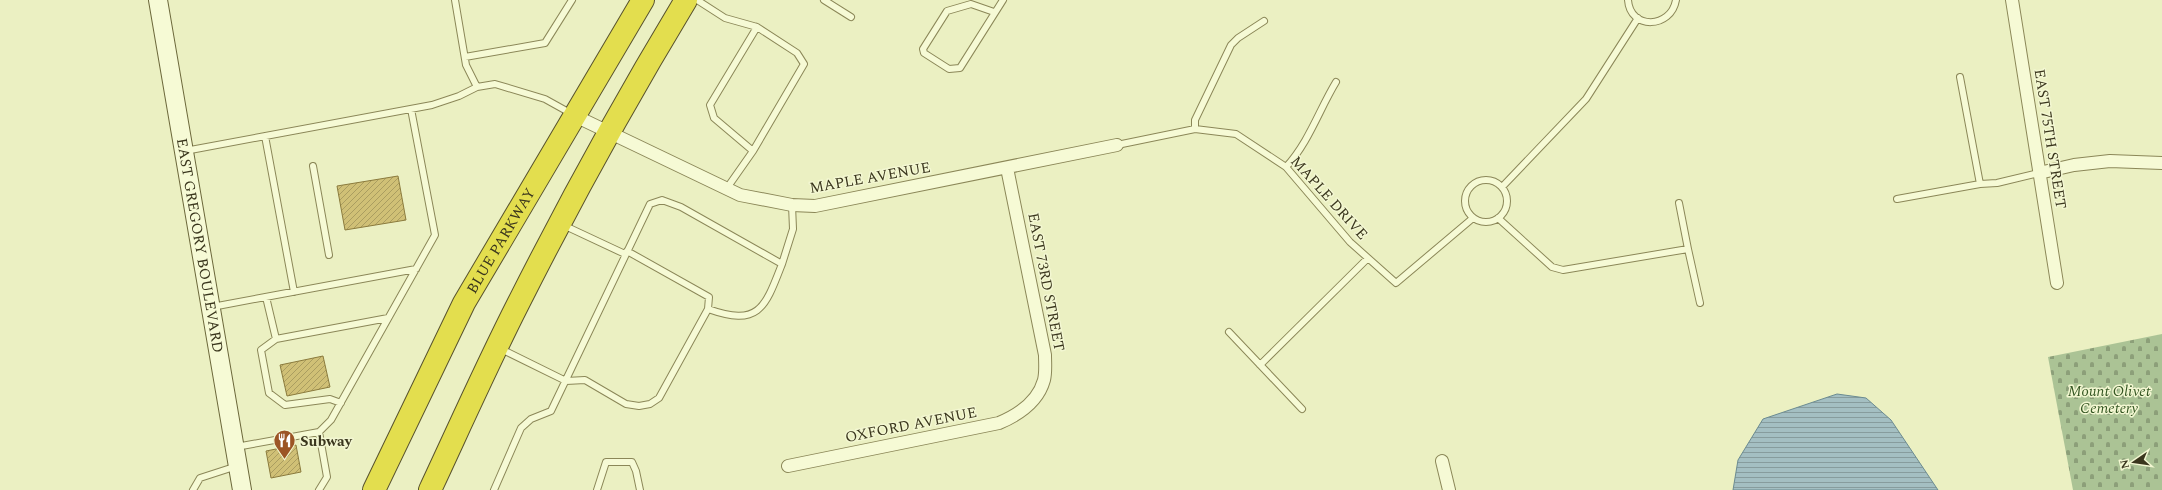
<svg xmlns="http://www.w3.org/2000/svg" width="2162" height="490" font-family="Spectral,serif">
<style>
.cemetery{fill:url(#cemetery-stones)}
.water{fill:url(#water-rules);stroke:#6b8b91}
.building{fill:url(#building-hatch);stroke:#8b7b3d}
.lines{fill:none;stroke-linecap:round;stroke-linejoin:round}
.lane-casing{stroke:#8b8758;stroke-width:8}
.street-casing{stroke:#8b8758;stroke-width:14}
.secondary-casing{stroke:#6c683b;stroke-width:20}
.highway-casing{stroke:#58522d;stroke-width:24}
.lane{stroke:#f6fad5;stroke-width:6}
.street{stroke:#f6fad5;stroke-width:12}
.secondary{stroke:#f6fad5;stroke-width:18}
.highway{stroke:#e3de4e;stroke-width:22}
.labels{text-anchor:middle;dominant-baseline:central;stroke-width:3;stroke-linejoin:round;paint-order:stroke}
.street-label{font-size:15px;fill:#3a361d;stroke:#f3f7d2}
.park-label{font-size:15px;font-style:italic;fill:#355723;stroke:#f3f7d2}
.poi-label{font-size:15px;font-weight:bold;fill:#3a361d;stroke:#f3f7d2;text-anchor:start}
</style>
<defs>
<pattern id="cemetery-stones" width="16" height="16" patternUnits="userSpaceOnUse"><rect width="16" height="16" fill="#abc395"/><path d="M2 7V4a2 2 0 0 1 4 0v3zM10 15v-3a2 2 0 0 1 4 0v3z" fill="#8c9f79"/></pattern>
<pattern id="water-rules" width="6" height="5" patternUnits="userSpaceOnUse"><rect width="6" height="5" fill="#a4bfc2"/><path d="M0 2.5h6" fill="none" stroke="#879c9d"/></pattern>
<pattern id="building-hatch" width="6" height="6" patternUnits="userSpaceOnUse"><rect width="6" height="6" fill="#d0c076"/><path d="M-1 1l2-2M0 6l6-6M5 7l2-2" fill="none" stroke="#aa9d60"/></pattern>
</defs>
<rect width="100%" height="100%" fill="#ebf0c2"/>
<path class="cemetery" d="M2162,334V490H2073L2048,357Z"/>
<path class="water" d="M1837,394L1866,398L1891,420L1938,490H1733L1738,460L1763,419Z"/>
<path class="building" d="M398,176L406,220L345,230L337,186Z
M323,356L330,387L287,396L280,365Z
M296,445L301,472L271,478L266,451Z"/>
<g class="lines">
<defs>
<path id="lane" d="M455,0L466,65L477,87
M697,0L725,18L757,27L710,105L714,118L753,151L727,188
M824,0L851,17
M1628,0C1630,30 1671,29 1676,0
M994,12L971,4L947,11L923,49L924,53L949,69L960,68L1003,0
M465,57L545,43L572,0
M1960,77L1980,184L1997,183L2039,173
M1195,129V120L1231,45L1238,38L1264,21
M265,136L294,292
M1117,145L1195,129L1236,134L1286,167L1350,242L1396,283L1473,218
M185,151L432,105L459,96L477,87L495,84L545,99L572,114
M753,151L804,64L797,53L757,27
M313,166L329,255
M1286,167C1309,142 1319,110 1336,82
M1465 201a21 21 0 1 1 42 0a21 21 0 1 1-42 0Z
M1502,187L1586,99L1638,18
M1897,199L1980,184
M1679,203L1688,249
M1498,218L1552,267L1563,270L1688,249L1700,303
M563,225L625,254
M627,251L709,297L708,309
M266,297L276,339L388,318
M212,307L416,269
M1229,332L1302,409
M276,339L261,350L269,393L285,405L330,399L341,403
M501,349L566,381L585,380L626,404L639,406L650,404L659,398L708,309C759,327 765,308 782,264
M1260,365L1368,258
M236,447L319,432L331,420L435,235L411,109
M193,490L200,478L237,466
M319,490L327,477L319,432
M494,490L521,428L531,419L551,411L650,204L662,200L681,207L782,264L793,229L792,205
M597,490L606,462H632L636,471L640,490"/>
<path id="street" d="M2012,0L2057,283
M573,115L740,195L792,205L815,206L1117,145
M2039,173L2074,165L2110,161L2162,163
M1442,461L1449,490
M788,466L999,423C1018,415 1038,402 1044,380C1046,372 1045,363 1045,355L1007,168"/>
<g id="secondary">
<path id="s1" d="M158,0L242,490"/>
</g>
<g id="highway">
<path id="s2" d="M374,490L464,303L643,0"/>
<path d="M430,490C459,428 487,365 518,304C570,201 626,99 686,0"/>
</g>
</defs>
<use href="#lane" class="lane-casing"/>
<use href="#street" class="street-casing"/>
<use href="#secondary" class="secondary-casing"/>
<use href="#highway" class="highway-casing"/>
<use href="#lane" class="lane"/>
<use href="#street" class="street"/>
<use href="#secondary" class="secondary"/>
<use href="#highway" class="highway"/>
</g>
<defs>
<symbol id="restaurant-pin" viewBox="-11 -11 22 30"><path d="M0 17L-7.5 6A9.5 9.5 0 1 1 7.5 6Z" fill="#9c5525" stroke="#f3f7d2"/><path d="M-5-6h1v4h1v-4h1v4h1v-4h1v5L-1.5 .5V6h-2V.5L-5-1ZM5-6V6H3V1.5H1.5Q1.5-4 5-6Z" fill="#fff"/></symbol>
</defs>
<g fill-rule="evenodd">
<use href="#restaurant-pin" x="272" y="428" width="25" height="34"/>
</g>
<g class="labels">
<g class="street-label">
<text transform="translate(2050 139) rotate(81)">EAST 75TH STREET</text>
<text transform="translate(870 178) rotate(-10)">MAPLE AVENUE</text>
<text transform="translate(1329 198) rotate(48)">MAPLE DRIVE</text>
<text stroke="none"><textPath href="#s2" startOffset="280">BLUE PARKWAY</textPath></text>
<text stroke="none"><textPath href="#s1" startOffset="249">EAST GREGORY BOULEVARD</textPath></text>
<text transform="translate(1046 282) rotate(79)">EAST 73RD STREET</text>
<text transform="translate(911 425) rotate(-11)">OXFORD AVENUE</text>
</g>
<g class="park-label">
<text x="2109" y="391">Mount Olivet<tspan x="2109" dy="17">Cemetery</tspan></text>
</g>
<g class="poi-label">
<text x="300" y="441">Subway</text>
</g>
</g>
<g transform="translate(2134 462) rotate(257)" stroke="#f3f7d2" stroke-width="3" paint-order="stroke">
<path d="M0-3L7 15L0 10L-7 15Z" fill="#3a361d"/>
<text y="-6" font-size="11" font-weight="bold" text-anchor="middle" fill="#3a361d">N</text>
</g>
</svg>
